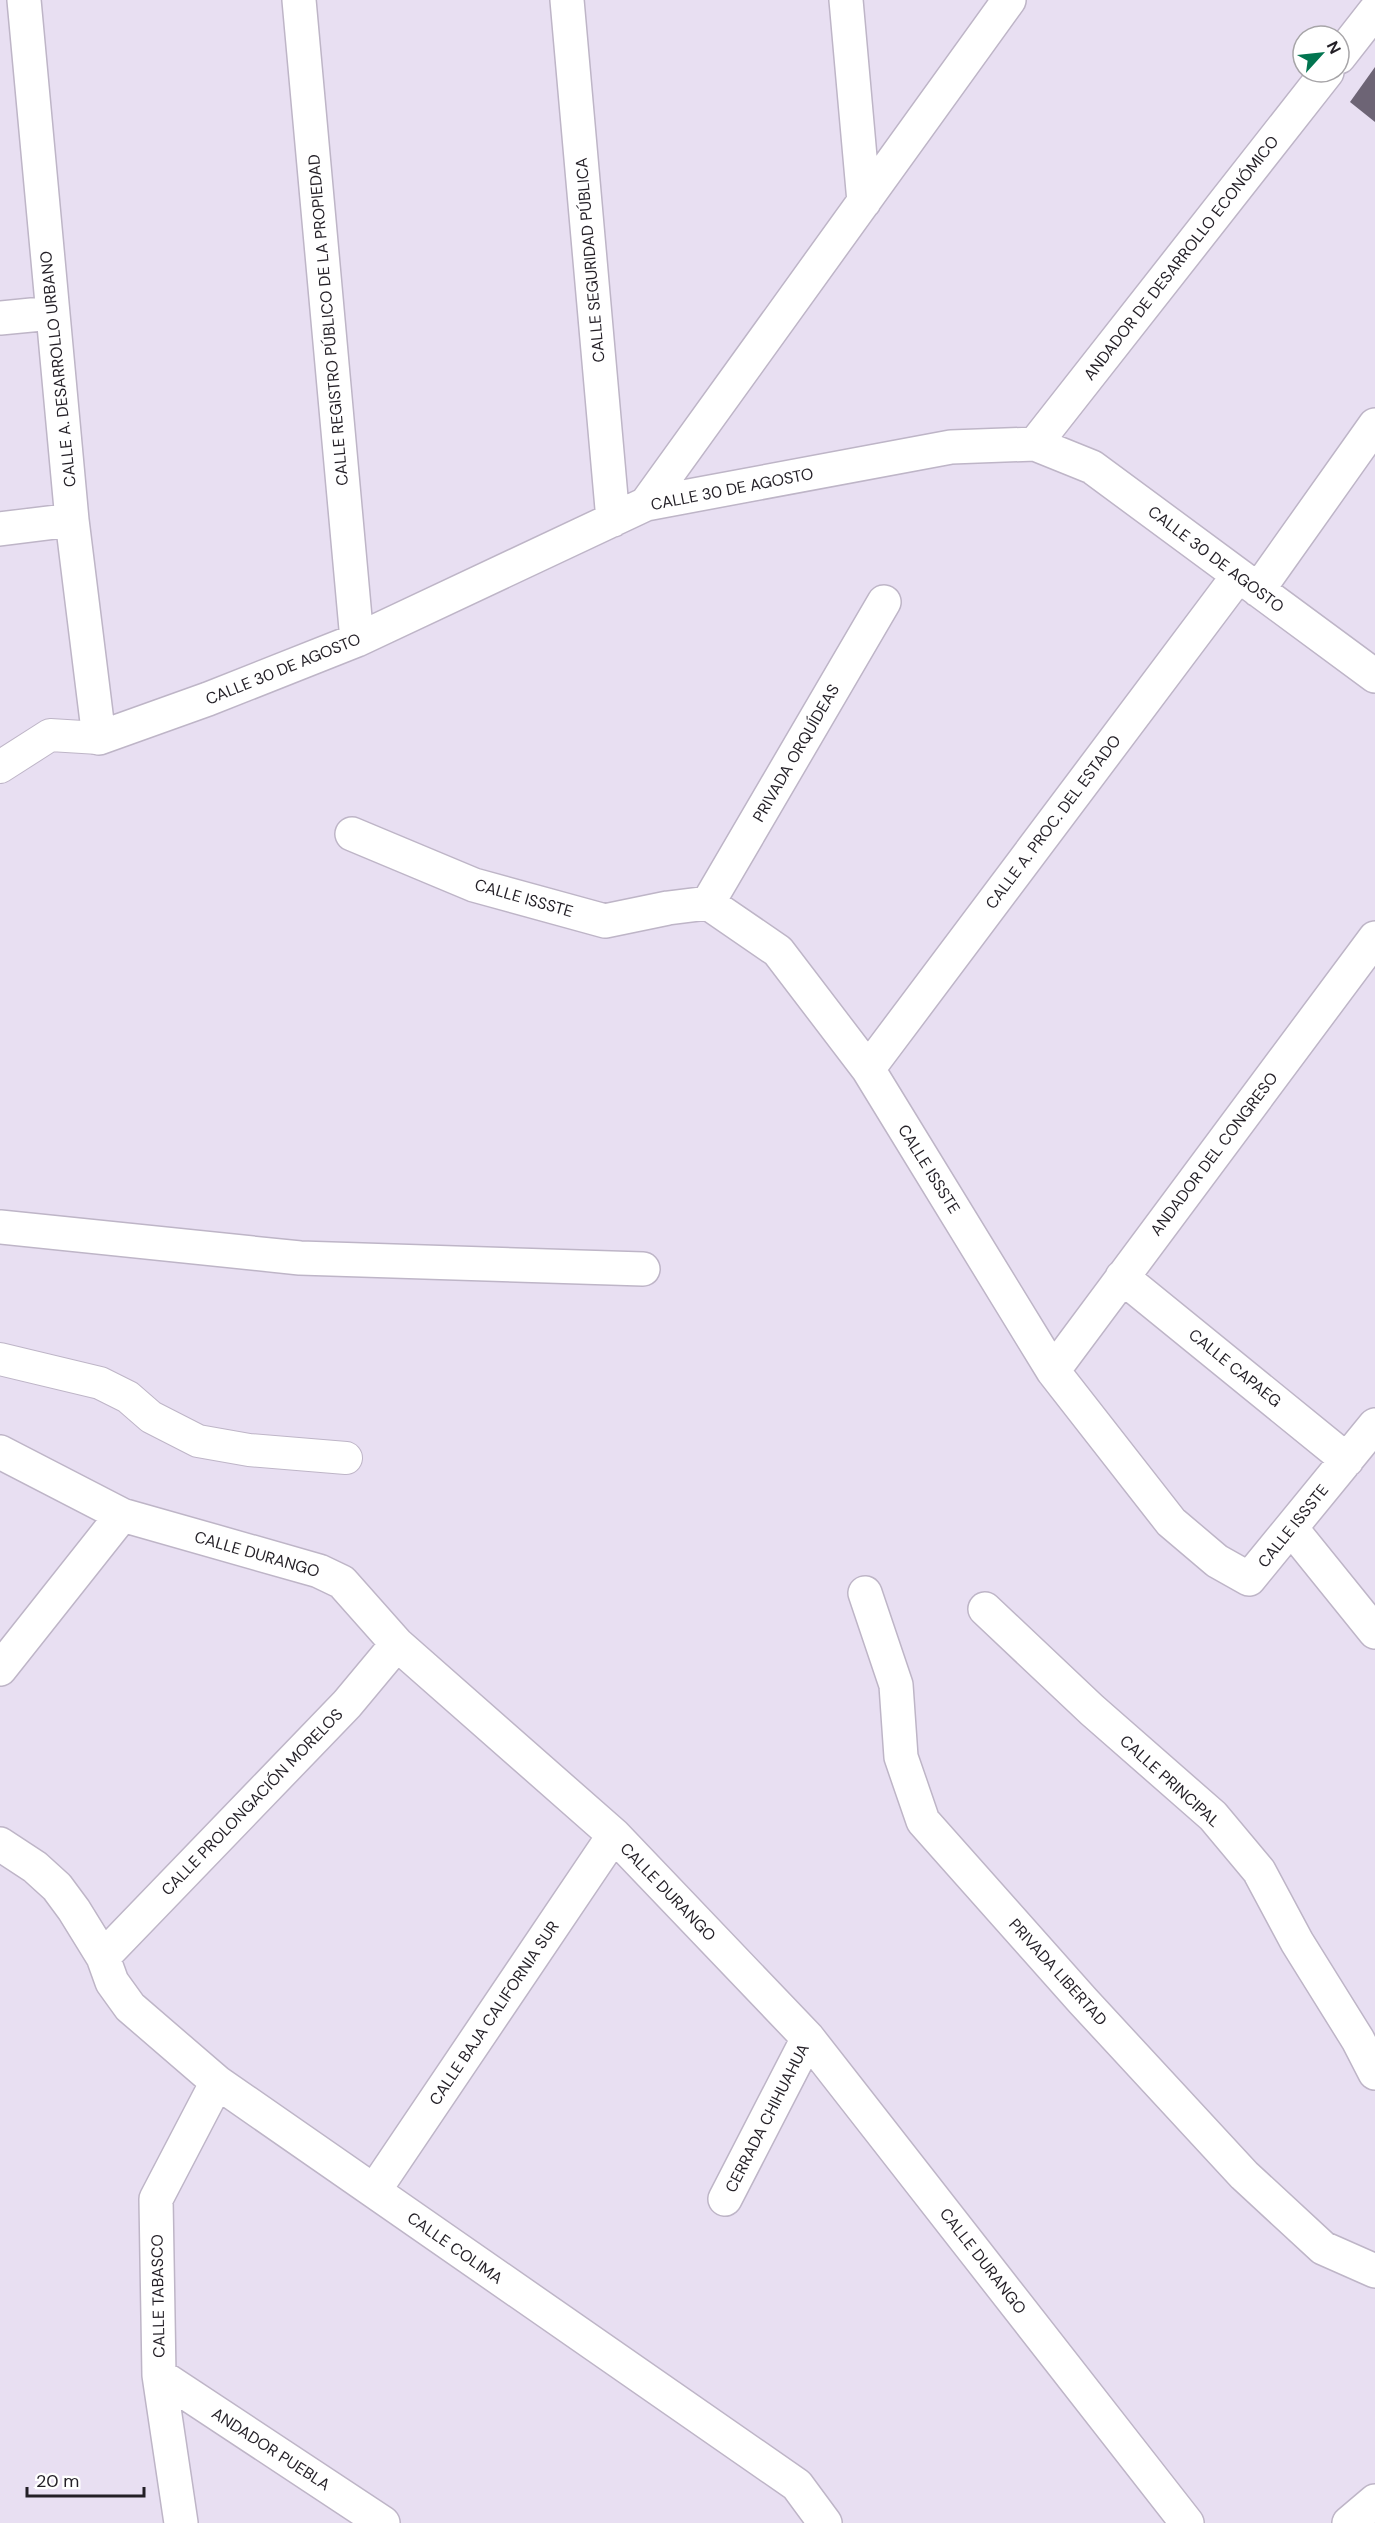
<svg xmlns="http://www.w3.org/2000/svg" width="1375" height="2523" font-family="'DM Sans',sans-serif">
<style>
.building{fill:#6d6475}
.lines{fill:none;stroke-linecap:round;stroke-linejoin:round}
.pedestrian-casing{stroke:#beb5c7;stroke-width:34}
.minor-casing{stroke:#beb5c7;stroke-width:36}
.pedestrian{stroke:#fff;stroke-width:32}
.minor{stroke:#fff;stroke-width:33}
.labels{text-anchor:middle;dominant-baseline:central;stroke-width:6;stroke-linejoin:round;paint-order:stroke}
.street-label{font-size:16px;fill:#231f26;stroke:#fff}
</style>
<rect width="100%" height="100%" fill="#e8dff2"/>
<path class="building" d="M1375,67V122L1350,102Z"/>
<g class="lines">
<defs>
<path id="pedestrian" d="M0,767L50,735L99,738
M0,1359L100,1383L128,1397L151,1417L198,1441L249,1450L346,1458"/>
<path id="minor" d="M24,0L72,520L99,738L208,699L357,640L646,504L951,447L1035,444L1092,467L1375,676
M299,0L357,640
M567,0L613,520
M846,0L864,202
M1339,57L1375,11
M0,318L52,313
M1035,444L1327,72
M646,504L1009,0
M0,529L72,520
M1258,590L1375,425
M352,834L474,885L605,921L668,908L708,903L778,951L868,1069L1053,1371L1171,1522L1217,1561L1249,1579L1375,1425
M708,903L884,602
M868,1069L1238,576
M0,1227L300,1258L643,1269
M1122,1277L1347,1460
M1053,1371L1375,938
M0,1452L122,1515L319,1571L342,1582L397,1644L614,1835L808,2038L1187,2523
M1291,1528L1375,1632
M865,1593L896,1685L901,1757L923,1821L1083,2001L1244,2175L1323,2248L1375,2271
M985,1609L1092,1710L1213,1816L1259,1871L1297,1942L1358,2040L1375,2073
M0,1669L122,1515
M0,1844L35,1867L57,1887L74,1910L103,1957L112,1982L130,2007L217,2082L797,2485L825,2523
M103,1957L347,1704L397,1644
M374,2191L614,1835
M725,2199L808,2038
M159,2375L383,2523
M181,2523L159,2375L156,2199L217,2082
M1349,2523L1375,2501"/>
</defs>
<use href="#pedestrian" class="pedestrian-casing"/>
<use href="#minor" class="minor-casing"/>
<use href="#pedestrian" class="pedestrian"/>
<use href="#minor" class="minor"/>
</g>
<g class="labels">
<g class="street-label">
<text transform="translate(1181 258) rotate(-52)">ANDADOR DE DESARROLLO ECONÓMICO</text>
<text transform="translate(590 260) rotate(-95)">CALLE SEGURIDAD PÚBLICA</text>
<text transform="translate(328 320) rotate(-95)">CALLE REGISTRO PÚBLICO DE LA PROPIEDAD</text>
<text transform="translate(58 369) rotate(-96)">CALLE A. DESARROLLO URBANO</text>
<text transform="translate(732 489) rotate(-11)">CALLE 30 DE AGOSTO</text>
<text transform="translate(1216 559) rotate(37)">CALLE 30 DE AGOSTO</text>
<text transform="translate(283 669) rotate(-22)">CALLE 30 DE AGOSTO</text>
<text transform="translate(796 753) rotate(-60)">PRIVADA ORQUÍDEAS</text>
<text transform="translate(1053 822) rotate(-53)">CALLE A. PROC. DEL ESTADO</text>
<text transform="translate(524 898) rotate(16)">CALLE ISSSTE</text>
<text transform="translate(1214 1154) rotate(-53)">ANDADOR DEL CONGRESO</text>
<text transform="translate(929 1169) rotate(58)">CALLE ISSSTE</text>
<text transform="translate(1235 1368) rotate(39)">CALLE CAPAEG</text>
<text transform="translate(1293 1526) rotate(-51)">CALLE ISSSTE</text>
<text transform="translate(257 1554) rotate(16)">CALLE DURANGO</text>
<text transform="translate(1170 1781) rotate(42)">CALLE PRINCIPAL</text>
<text transform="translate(252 1802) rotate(-46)">CALLE PROLONGACIÓN MORELOS</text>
<text transform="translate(668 1892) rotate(46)">CALLE DURANGO</text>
<text transform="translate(1058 1972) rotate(48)">PRIVADA LIBERTAD</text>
<text transform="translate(494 2013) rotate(-56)">CALLE BAJA CALIFORNIA SUR</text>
<text transform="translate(767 2118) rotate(-63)">CERRADA CHIHUAHUA</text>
<text transform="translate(455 2248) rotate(35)">CALLE COLIMA</text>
<text transform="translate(983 2261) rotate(52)">CALLE DURANGO</text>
<text transform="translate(158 2296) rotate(-91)">CALLE TABASCO</text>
<text transform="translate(271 2449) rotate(33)">ANDADOR PUEBLA</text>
</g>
</g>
<g transform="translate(1321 54) rotate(63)"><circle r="28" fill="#ffffff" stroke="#a7a5a8" stroke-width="1.5"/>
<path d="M0-4.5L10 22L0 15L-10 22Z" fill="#027550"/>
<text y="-9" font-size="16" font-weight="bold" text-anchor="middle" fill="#231f26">N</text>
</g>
<path d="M27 2487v9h117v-9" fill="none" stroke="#231f26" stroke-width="3"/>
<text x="36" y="2487" font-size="18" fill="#231f26" stroke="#ffffff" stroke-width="4.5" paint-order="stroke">20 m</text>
</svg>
